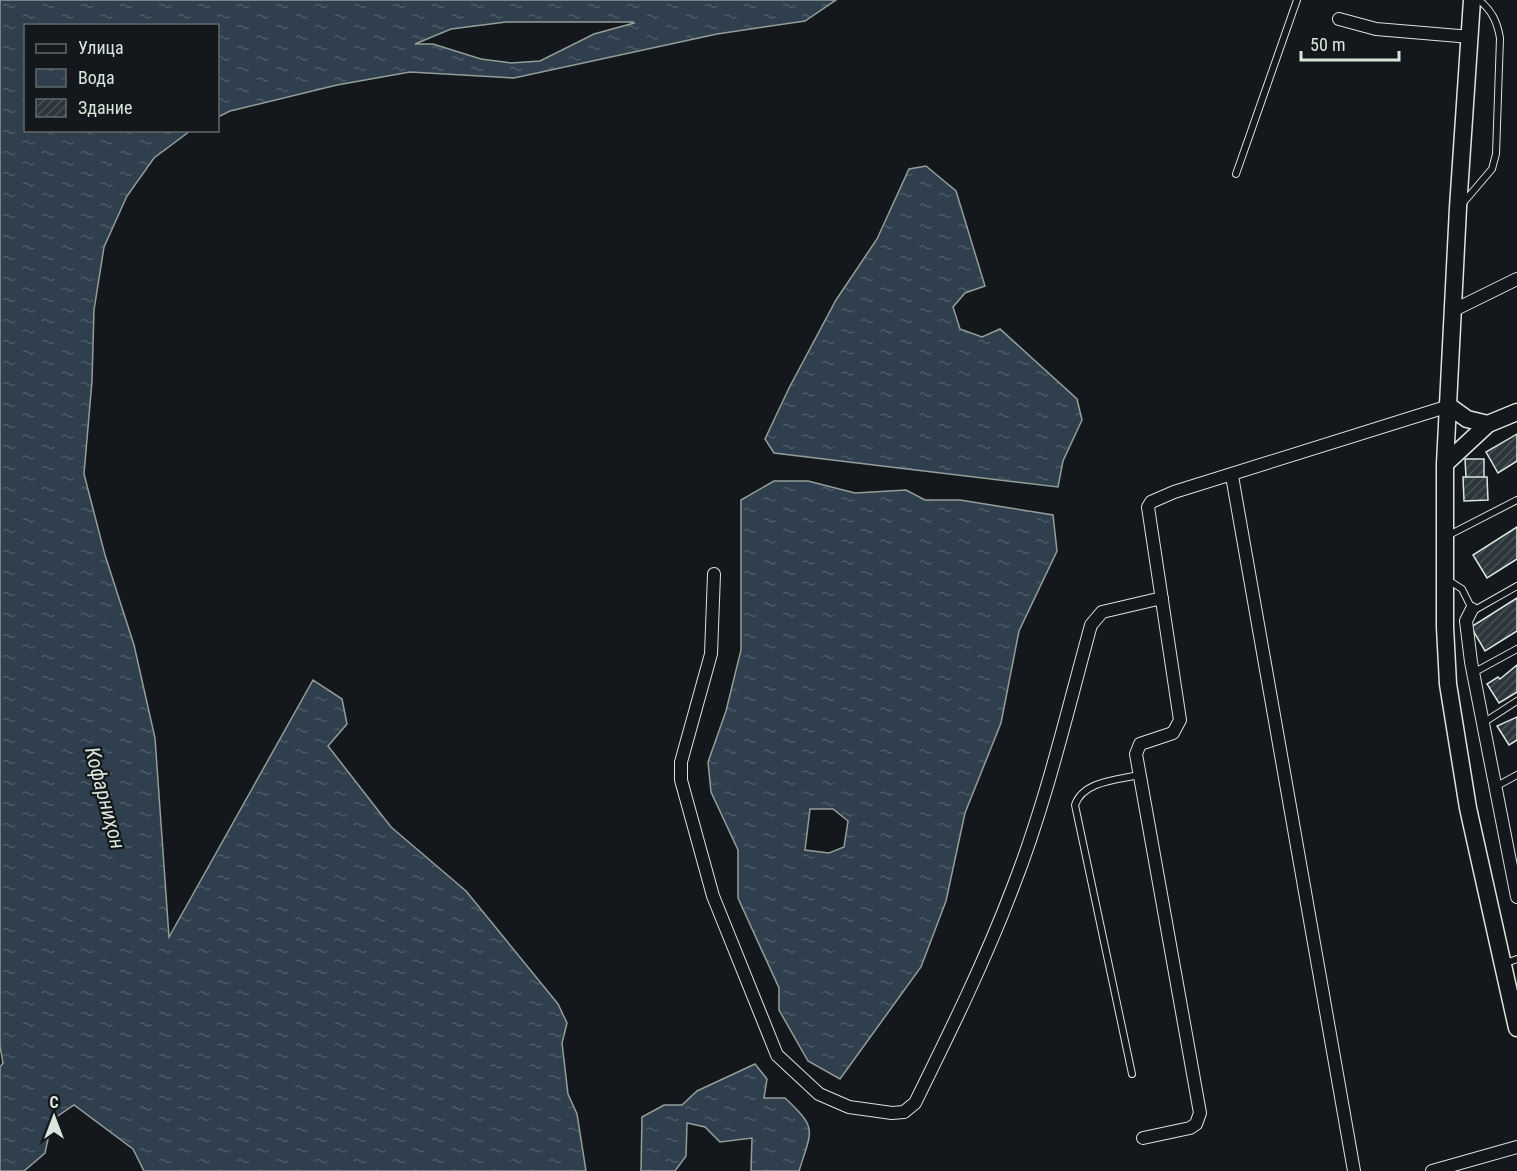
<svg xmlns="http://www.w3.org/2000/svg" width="1517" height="1171" font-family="'Roboto Condensed',sans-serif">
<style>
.water{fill:url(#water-ripples);stroke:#939e99;stroke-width:1.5;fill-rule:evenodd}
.building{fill:url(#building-hatch);stroke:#d8e6dc;stroke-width:1.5}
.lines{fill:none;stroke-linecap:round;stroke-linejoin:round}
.lane-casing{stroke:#d8e6dc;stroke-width:8}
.street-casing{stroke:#d8e6dc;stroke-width:14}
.secondary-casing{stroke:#d8e6dc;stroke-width:19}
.lane{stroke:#14181c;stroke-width:6}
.street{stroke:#14181c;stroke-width:12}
.secondary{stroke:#14181c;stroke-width:16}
.labels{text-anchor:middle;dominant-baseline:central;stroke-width:4.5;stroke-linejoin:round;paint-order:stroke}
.water-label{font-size:21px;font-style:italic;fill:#d8e6dc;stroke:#14181c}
</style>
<defs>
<pattern id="water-ripples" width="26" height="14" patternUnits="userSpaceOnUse" patternTransform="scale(1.5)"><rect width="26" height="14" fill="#2f3f4d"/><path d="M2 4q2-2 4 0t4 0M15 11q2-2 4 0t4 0" fill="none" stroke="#4c5b66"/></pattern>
<pattern id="building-hatch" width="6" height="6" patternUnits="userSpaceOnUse" patternTransform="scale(1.5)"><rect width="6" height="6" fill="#2c363c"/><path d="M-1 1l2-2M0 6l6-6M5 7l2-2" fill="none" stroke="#4a5358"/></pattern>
</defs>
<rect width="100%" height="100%" fill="#14181c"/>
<path class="water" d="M0,0H836L805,21L717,34L514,78L410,72L337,85L230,111L218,117V26H26V130L190,131L154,158L127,196L104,247L94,310L92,381L84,474L105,555L134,645L155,738L169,937L313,680L342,699L347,724L328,746L391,827L466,891L558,1004L567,1023L562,1043L568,1094L577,1114L586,1171H144L133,1149L74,1105L52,1120L45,1153L24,1171H0V1067L3,1063L0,1046ZM506,22H633L634,23L594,34L540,61L511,63L481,59L433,44H415L451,29Z
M926,166L956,191L985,286L965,293L953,307L960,329L982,337L1000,329L1077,399L1082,420L1063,461L1058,487L774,453L765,439L789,388L836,300L877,239L909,169Z
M774,481H808L855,493L906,490L925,500H960L1053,515L1057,551L1019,631L1001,723L965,813L946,901L921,967L840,1079L808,1061L779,1010V988L738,898V850L711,792L708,762L726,711L741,650V500ZM810,809H833L848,821L844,847L829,853L805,850Z
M755,1064L767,1079L764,1098H785C818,1129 812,1129 799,1171H751L752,1138L720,1142L705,1127L687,1123L686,1156L675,1171H641L642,1117L664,1105H682L697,1091Z"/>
<path class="building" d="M1517,434V461L1498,473L1486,452Z
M1465,459H1484V477H1466Z
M1463,477H1487L1488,500L1464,501Z
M1517,527V559L1487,578L1473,555Z
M1517,598V631L1485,651L1471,627Z
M1517,665V692L1499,703L1487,684L1498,677L1500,679Z
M1517,717V740L1509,745L1497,726Z"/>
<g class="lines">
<defs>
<path id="lane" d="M1236,174L1297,0
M1463,203L1492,169L1496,154L1500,38C1497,21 1492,11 1479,0
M1447,536L1517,500
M1448,580L1462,589L1473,611L1517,586
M1473,673L1517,649
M1483,723L1517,701
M1495,787L1517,775
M1503,964L1517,959
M1132,1074L1075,805C1083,781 1117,780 1139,775"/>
<path id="street" d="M1339,19L1376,29L1471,37
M1452,311L1517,279
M1232,476L1354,1171
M714,574L711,654L681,762V780L713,896L777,1055L819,1094L849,1107L892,1113L904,1112L915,1103C950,1032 985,961 1013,887C1046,803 1067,712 1091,625L1102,612L1162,598
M1472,609L1466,621L1471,662L1517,897
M1143,1138L1190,1128L1196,1124L1200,1113L1136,754L1140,744L1173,733L1180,720L1148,507L1151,502L1174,492L1449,406
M1432,1171L1517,1147"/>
<path id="secondary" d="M1472,0L1458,208L1445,464V627L1448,684L1468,808L1517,1028
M1449,406L1467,419L1488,424
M1445,464L1488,424L1517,412"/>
</defs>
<use href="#lane" class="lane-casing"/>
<use href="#street" class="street-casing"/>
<use href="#secondary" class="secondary-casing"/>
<use href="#lane" class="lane"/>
<use href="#street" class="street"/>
<use href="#secondary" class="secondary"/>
</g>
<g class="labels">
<g class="water-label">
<text transform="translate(105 798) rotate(75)">Кофарниҳон</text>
</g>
</g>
<rect x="24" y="24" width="195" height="108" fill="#14181c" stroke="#626a69" stroke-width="1.5"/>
<rect x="36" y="44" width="30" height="9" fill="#14181c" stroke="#626a69" stroke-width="1.5"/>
<text x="78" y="54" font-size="18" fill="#d8e6dc">Улица</text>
<rect x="36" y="69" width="30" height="18" fill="url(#water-ripples)" stroke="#626a69" stroke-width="1.5"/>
<text x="78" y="84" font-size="18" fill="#d8e6dc">Вода</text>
<rect x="36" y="99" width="30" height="18" fill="url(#building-hatch)" stroke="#626a69" stroke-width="1.5"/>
<text x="78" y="114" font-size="18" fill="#d8e6dc">Здание</text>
<g transform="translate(54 1117)" stroke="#14181c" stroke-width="4.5" paint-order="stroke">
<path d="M0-4.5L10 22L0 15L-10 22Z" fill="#d8e6dc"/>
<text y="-9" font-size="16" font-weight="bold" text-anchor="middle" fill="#d8e6dc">С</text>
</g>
<path d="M1301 51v9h98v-9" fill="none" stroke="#d8e6dc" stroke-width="3"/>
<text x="1310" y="51" font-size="18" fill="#d8e6dc" stroke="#14181c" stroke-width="4.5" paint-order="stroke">50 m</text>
</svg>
